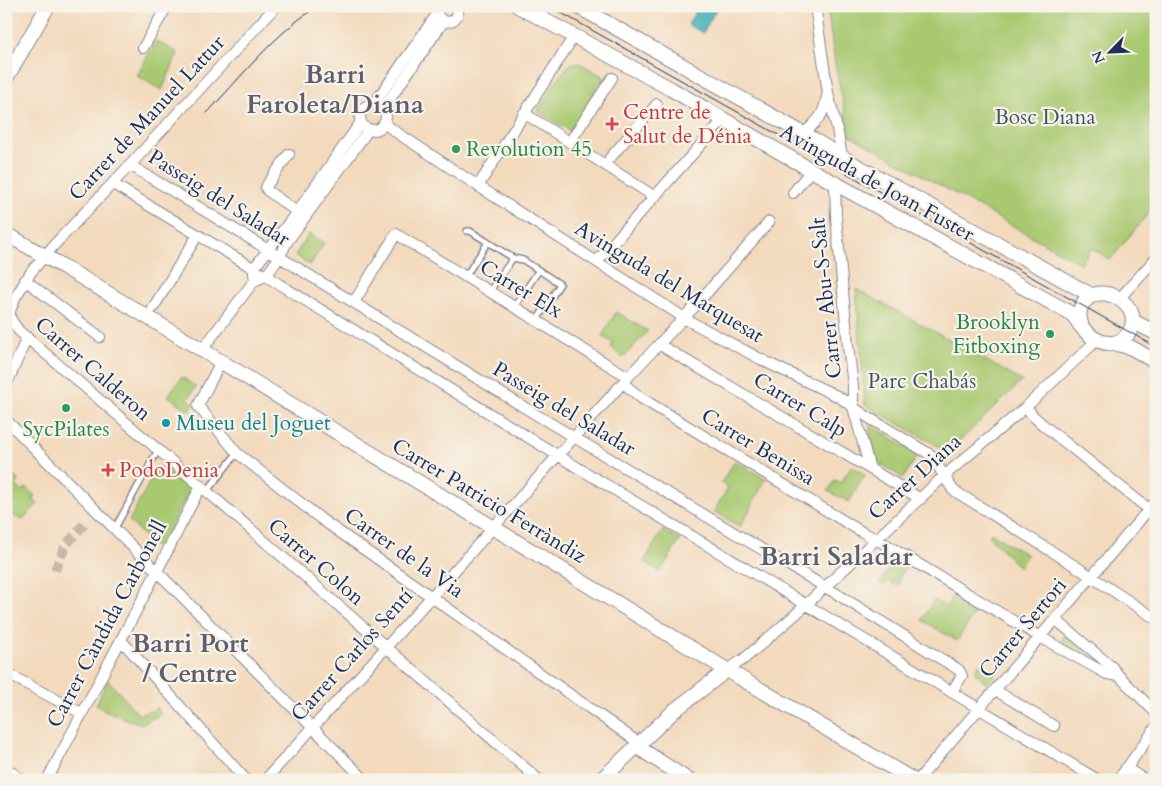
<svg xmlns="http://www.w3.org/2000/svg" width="1162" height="786" font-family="Cardo,serif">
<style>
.green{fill:#a9c971;stroke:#627c68}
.water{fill:#41b2ba;stroke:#2e708c}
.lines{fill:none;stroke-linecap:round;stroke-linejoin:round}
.street-tunnel{stroke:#c8b8aa;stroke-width:10;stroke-dasharray:10 5;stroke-linecap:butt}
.lane-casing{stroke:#87848e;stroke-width:8}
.street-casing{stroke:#87848e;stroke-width:12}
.secondary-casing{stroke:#87848e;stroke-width:16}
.lane{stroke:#fff;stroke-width:5}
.street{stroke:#fff;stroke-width:10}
.secondary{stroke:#fff;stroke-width:14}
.tram{stroke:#1b2f5e;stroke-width:1}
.health-dot{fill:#e0444e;stroke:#f7f3e8;stroke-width:2}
.leisure-dot{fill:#2e9e5b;stroke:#f7f3e8;stroke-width:2}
.culture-dot{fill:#0f9aa8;stroke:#f7f3e8;stroke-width:2}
.labels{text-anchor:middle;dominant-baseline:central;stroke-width:4.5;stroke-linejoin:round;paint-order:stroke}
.health-label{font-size:21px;fill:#be3a42;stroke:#f7f3e8;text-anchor:start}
.park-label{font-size:21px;fill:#3e5663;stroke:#f7f3e8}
.street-label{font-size:21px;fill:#1b2f5e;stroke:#f7f3e8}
.leisure-label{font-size:21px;fill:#27864d;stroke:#f7f3e8;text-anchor:start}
.culture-label{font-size:21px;fill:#0d838f;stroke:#f7f3e8;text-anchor:start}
.district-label{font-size:26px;font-weight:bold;fill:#5e5e71;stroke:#f7f3e8}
</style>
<rect width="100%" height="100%" fill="#f7f3e8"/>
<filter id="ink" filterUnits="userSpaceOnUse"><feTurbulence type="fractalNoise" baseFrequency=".02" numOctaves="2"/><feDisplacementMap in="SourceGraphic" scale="10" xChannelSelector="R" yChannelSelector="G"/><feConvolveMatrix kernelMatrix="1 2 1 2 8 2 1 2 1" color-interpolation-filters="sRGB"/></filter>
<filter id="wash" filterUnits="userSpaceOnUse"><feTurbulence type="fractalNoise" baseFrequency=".0096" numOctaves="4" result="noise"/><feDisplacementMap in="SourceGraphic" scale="20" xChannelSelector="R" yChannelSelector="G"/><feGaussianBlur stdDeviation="1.12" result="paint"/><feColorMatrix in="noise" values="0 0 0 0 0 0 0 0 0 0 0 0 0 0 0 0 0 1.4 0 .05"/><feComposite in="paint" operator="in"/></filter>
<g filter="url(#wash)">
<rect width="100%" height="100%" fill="#f3dabd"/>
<path class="green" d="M827,6H1156V204L1110,260L1091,248L1081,264L850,135L835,64Z
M156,41L178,53L162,90L137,76Z
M573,63H580L604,77L570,131L538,111C544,100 563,67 573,63Z
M309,234L324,243L310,265L295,255Z
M856,289L941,335L1022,381L952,448L943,449L865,405Z
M616,312L648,331L623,358L611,347L613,343L602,336Z
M182,377L196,387L188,399L194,404L190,411L168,396Z
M869,423L918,455L903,478L878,462L872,448Z
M735,461L766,479L740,527L714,511L728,488L721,483Z
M851,466L865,475L849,502L828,491L835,480L841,483Z
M166,467L191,488L161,545L154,546L129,521L157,468Z
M6,468L19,481L16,485L22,491L26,488L35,496L32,498L38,504L22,520L6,512Z
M663,530L680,540L660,572L644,561Z
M991,533L1027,555L1019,567L989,536Z
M896,557L908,565L898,579L900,581L898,585L895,583L894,585L888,581L884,586L880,583Z
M955,593L978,607L957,641L922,620L934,600L946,607Z
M1065,635L1108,669L1107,670L1060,642Z
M979,664L995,674L986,684L981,679L982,677L974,673Z
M108,680L139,715L143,712L144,714L149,710L151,712L157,707L161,714L141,724L139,723L113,715L96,705Z"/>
<path class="water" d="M698,6H718L703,33L688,25Z"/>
</g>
<g filter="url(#ink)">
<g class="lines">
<path class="street-tunnel" d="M55,570L66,545L86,522"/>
<defs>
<path id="lane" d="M467,231H470L513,258L523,260L560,284L537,320
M465,277L488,242
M489,292L513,258
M514,307L539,270
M207,491L237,453
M115,528L158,450"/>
<path id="street" d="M276,6L130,165L55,244L31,272L15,298L10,311V317L12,321L19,331L224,506L539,780
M437,6C434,27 461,27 458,6
M815,6L828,93L837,129L842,157
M143,48L167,6
M374,104L437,14
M360 117a13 13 0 1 1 26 0a13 13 0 1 1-26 0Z
M383,109L444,21
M524,113L655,197
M384,123L396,132L478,186L691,322L768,363L839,397L866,416L931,455L953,490L1072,564L1156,619
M804,134C819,118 823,118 827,96
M573,137L612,78
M289,154L267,185L266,188L268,191L297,212
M610,158L657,104
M130,165L540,417L837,594L959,670L962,676L952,691
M835,182L836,217L848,345L853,386V407L870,469
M113,184L243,262L575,466L1098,780
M478,186L574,36
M793,193L811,170
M597,261L724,119
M254,275V268L297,212L361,122
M25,280L100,337
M1119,299L1156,258
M354,302L396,234L628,377
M153,308L194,241
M660,345L921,499
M202,350L254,281L266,276L279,258L287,242L369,129
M219,365L198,406L237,453L321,519L639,743
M623,383L641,398L862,532L885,544L1040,637L1107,674L1119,676
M6,386L27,337
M1027,406L1031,414L1042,424L1156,515
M6,420L365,780
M1055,619L1112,667L1119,676L1156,713
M121,640L246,780
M727,670L744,659L796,614L944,476L1027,406L1097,340
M6,673L81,713
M995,690L1054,726
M6,768L22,780
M1126,768L1145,780
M47,780L154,577L201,486
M265,780L380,654L628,377L696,305L769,222
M918,780L1156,501
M1118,780L1156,727"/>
<path id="secondary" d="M518,6L574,36L671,89L811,170L1063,309C1066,311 1070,313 1073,315C1076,318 1078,322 1080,325C1087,334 1096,342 1108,343C1116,344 1123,340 1128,334C1147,311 1107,281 1087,299C1078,307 1078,316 1082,327
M577,6L804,134L857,166L1091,295
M6,78L48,6
M6,234L64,267L184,339L727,670L913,780
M1134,322L1156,333
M1114,343L1132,348L1156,362
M636,746L688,780
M603,778L675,710L727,670"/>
</defs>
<use href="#lane" class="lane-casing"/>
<use href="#street" class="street-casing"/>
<use href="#secondary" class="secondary-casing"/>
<use href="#lane" class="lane"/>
<use href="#street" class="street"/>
<use href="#secondary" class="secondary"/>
<path class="tram" d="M549,6L1156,347
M207,113C242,76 275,33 318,6"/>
</g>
</g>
<g class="health-dot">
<path d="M609.5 116.5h5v5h5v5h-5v5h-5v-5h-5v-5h5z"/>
<path d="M105.5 462.5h5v5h5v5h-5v5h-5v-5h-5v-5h5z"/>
</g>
<g class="leisure-dot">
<circle cx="456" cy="149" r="5"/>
<circle cx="1050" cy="334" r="5"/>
<circle cx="66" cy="408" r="5"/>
</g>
<circle class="culture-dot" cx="166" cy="423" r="5"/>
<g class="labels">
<g class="health-label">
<text x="623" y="112">Centre de<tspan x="623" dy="24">Salut de Dénia</tspan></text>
<text x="119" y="470">PodoDenia</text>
</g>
<g class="park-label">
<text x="1045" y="117">Bosc Diana</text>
<text x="922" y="381">Parc Chabás</text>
</g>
<g class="street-label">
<text transform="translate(147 118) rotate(-47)">Carrer de Manuel Lattur</text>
<text transform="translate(877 183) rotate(29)">Avinguda de Joan Fuster</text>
<text transform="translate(219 198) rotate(32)">Passeig del Saladar</text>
<text transform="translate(669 282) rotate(31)">Avinguda del Marquesat</text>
<text transform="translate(521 289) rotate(31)">Carrer Elx</text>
<text transform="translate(826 298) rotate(-96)">Carrer Abu-S-Salt</text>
<text transform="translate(93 369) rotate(41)">Carrer Calderon</text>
<text transform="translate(800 405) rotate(31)">Carrer Calp</text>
<text transform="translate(564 409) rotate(31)">Passeig del Saladar</text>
<text transform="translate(758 447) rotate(31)">Carrer Benissa</text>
<text transform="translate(915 477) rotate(-42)">Carrer Diana</text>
<text transform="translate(489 501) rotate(31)">Carrer Patricio Ferràndiz</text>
<text transform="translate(404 553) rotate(35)">Carrer de la Via</text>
<text transform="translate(316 562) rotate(41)">Carrer Colon</text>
<text transform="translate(107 624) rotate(-62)">Carrer Càndida Carbonell</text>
<text transform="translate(1023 628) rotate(-50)">Carrer Sertori</text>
<text transform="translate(352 655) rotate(-48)">Carrer Carlos Sentí</text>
</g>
<g class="leisure-label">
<text x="466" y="149">Revolution 45</text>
<text x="1040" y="322" text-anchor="end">Brooklyn<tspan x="1040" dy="24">Fitboxing</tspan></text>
<text x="66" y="429" text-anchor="middle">SycPilates</text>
</g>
<g class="culture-label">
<text x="176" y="423">Museu del Joguet</text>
</g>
<g class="district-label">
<text x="335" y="74">Barri<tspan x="335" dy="30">Faroleta/Diana</tspan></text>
<text x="836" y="556">Barri Saladar</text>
<text x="190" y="643">Barri Port<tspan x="190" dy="30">/ Centre</tspan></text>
</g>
</g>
<rect width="1162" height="786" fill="none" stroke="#f7f3e8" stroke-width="25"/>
<g transform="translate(1110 52) rotate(246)" stroke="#f7f3e8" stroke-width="4" paint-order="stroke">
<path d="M0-4L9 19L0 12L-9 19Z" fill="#1b2f5e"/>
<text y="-8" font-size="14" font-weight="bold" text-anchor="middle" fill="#1b2f5e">N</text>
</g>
</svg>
